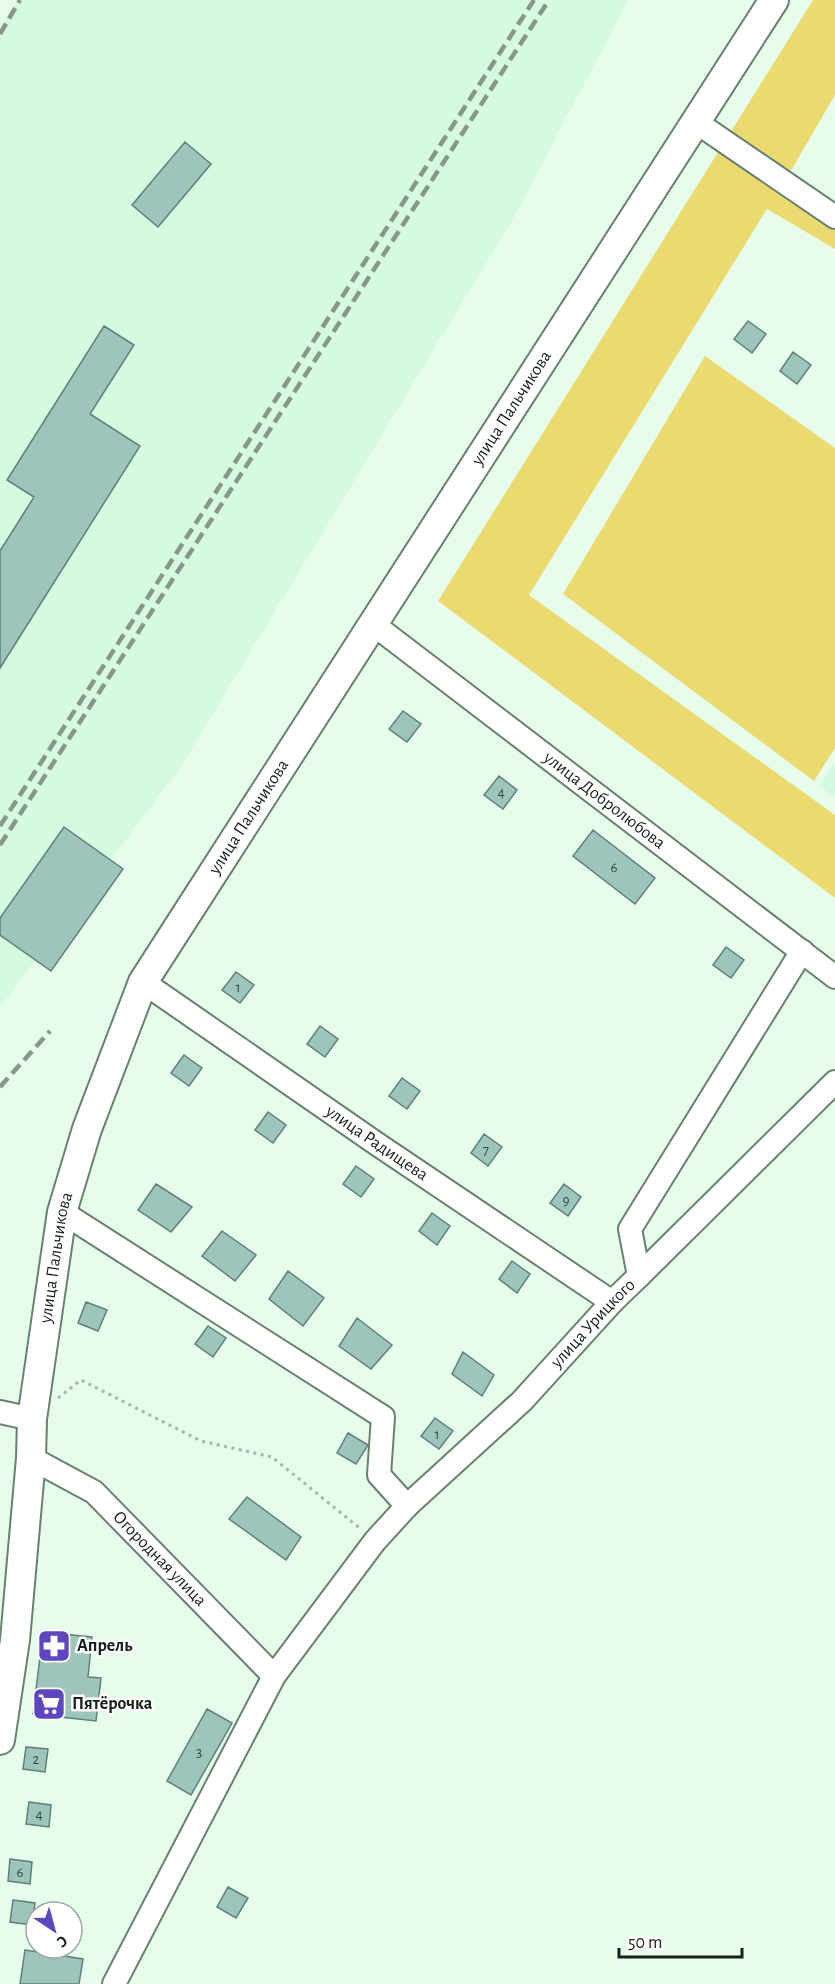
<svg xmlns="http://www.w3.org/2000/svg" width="835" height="1984" font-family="'Alegreya Sans',sans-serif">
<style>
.built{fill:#d6fadf}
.green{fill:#ebda70}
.building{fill:#9ec5bc;stroke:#5d8179;stroke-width:1.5}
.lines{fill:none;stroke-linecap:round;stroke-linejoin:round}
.minor-casing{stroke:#68826f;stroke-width:26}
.major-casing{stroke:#68826f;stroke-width:32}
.path{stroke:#a3b6a8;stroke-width:3;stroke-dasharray:3 4.5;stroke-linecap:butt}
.minor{stroke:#fff;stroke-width:22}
.major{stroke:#fff;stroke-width:28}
.rail{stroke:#87988b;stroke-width:4.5;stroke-dasharray:12 6;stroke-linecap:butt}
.labels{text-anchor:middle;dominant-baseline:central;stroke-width:5;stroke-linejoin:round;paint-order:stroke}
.number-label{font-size:15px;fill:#374941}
.street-label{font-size:18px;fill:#152018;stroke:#fff}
.poi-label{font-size:18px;font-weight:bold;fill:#152018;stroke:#fff;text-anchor:start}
</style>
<rect width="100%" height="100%" fill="#e6fdec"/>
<path class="built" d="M18,0H628L517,212L180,768L0,1007V27Z
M835,763V797L819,786Z"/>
<path class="green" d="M813,0H835V95L789,174L835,202V249L767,209L529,595L835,815V898L438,601Z
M705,356L835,448V748L814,781L563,594Z"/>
<path class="building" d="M185,142L211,164L158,227L132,205Z
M748,321L766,334L752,353L734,339Z
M104,326L134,345L90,414L140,446L0,668V551L34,497L7,480Z
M793,352L811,365L797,384L780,371Z
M403,711L421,724L407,742L389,729Z
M499,776L517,790L503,809L484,795Z
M64,827L123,869L51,971L0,935V918Z
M593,830L655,878L635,904L573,856Z
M726,947L744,960L731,978L713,965Z
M236,972L254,985L240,1003L222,990Z
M320,1026L338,1039L325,1057L307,1044Z
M184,1055L202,1068L189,1086L171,1073Z
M402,1078L420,1091L407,1109L389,1096Z
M268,1112L286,1125L273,1143L255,1130Z
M484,1134L502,1147L488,1166L471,1153Z
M356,1166L374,1179L361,1197L343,1184Z
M156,1184L192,1207L171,1232L138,1210Z
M564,1184L581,1197L568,1216L550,1203Z
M432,1213L450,1226L437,1245L419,1231Z
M222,1231L256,1255L235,1281L202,1256Z
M512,1261L530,1274L517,1293L499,1279Z
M288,1271L324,1298L303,1326L269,1299Z
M86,1302L107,1310L98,1331L78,1323Z
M357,1318L392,1345L371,1369L339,1346Z
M208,1326L226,1338L213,1357L195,1344Z
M463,1352L494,1375L482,1396L452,1374Z
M435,1418L453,1431L439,1449L421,1436Z
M348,1433L368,1445L356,1464L337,1453Z
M247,1497L301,1537L286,1560L229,1519Z
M43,1632L92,1637L88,1677L101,1678L96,1721L33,1714Z
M207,1709L232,1723L191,1795L167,1781Z
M26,1747L48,1749L45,1772L23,1769Z
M29,1802L51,1805L49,1827L26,1824Z
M10,1859L32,1862L30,1884L8,1881Z
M228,1887L248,1898L236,1918L217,1907Z
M13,1900L35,1903L32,1925L10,1922Z
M25,1950L83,1959L79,1984H20Z"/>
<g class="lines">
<defs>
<g id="minor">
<path d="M696,122L835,217"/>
<path id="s1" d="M373,624L835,977"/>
<path id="s2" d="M143,982L377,1144L612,1302"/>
<path d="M62,1212L383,1417L379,1475L407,1506"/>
<path d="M639,1276L835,1082"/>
<path d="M0,1412L32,1419"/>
<path id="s3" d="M31,1458L94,1492L274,1676"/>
<path id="s4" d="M114,1984L274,1676L375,1541L407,1506L522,1401L612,1302L639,1276L630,1229L802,951"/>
</g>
<g id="major">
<path id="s5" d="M0,1740L15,1640L31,1458L32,1419L62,1212L87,1129L143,982L774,0"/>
</g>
</defs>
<use href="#minor" class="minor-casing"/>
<use href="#major" class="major-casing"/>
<path class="path" d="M58,1398L81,1380L201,1441L272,1457L362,1530"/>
<use href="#minor" class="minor"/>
<use href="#major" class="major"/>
<path class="rail" d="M0,34L20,0
M0,826L534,0
M0,845L549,0
M0,1087L50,1031"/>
</g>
<defs>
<symbol id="pharmacy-square" viewBox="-11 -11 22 22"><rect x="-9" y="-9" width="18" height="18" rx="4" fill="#5e46bf" stroke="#fff"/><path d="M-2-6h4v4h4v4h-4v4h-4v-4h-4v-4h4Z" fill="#fff"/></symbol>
<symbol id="supermarket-square" viewBox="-11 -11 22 22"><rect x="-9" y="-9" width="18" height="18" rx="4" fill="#5e46bf" stroke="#fff"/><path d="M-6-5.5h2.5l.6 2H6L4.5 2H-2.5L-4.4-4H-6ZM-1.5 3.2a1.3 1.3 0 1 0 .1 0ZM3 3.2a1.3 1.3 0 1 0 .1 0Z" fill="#fff"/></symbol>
</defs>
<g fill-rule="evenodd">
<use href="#pharmacy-square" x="35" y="1627" width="38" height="38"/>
<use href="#supermarket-square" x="30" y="1685" width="38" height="38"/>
</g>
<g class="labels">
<g class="number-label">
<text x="501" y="792">4</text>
<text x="614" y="867">6</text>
<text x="238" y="987">1</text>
<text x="486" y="1150">7</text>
<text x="566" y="1200">9</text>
<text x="437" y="1434">1</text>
<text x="199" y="1752">3</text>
<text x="36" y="1759">2</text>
<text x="39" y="1814">4</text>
<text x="20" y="1872">6</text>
</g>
<g class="street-label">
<text stroke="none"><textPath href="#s5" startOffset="1458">улица Пальчикова</textPath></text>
<text stroke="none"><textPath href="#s1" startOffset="291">улица Добролюбова</textPath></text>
<text stroke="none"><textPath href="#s5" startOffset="972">улица Пальчикова</textPath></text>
<text stroke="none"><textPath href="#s2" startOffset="284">улица Радищева</textPath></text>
<text stroke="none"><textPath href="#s5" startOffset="486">улица Пальчикова</textPath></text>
<text stroke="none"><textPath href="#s4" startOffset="824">улица Урицкого</textPath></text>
<text stroke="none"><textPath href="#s3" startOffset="165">Огородная улица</textPath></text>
</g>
<g class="poi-label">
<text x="77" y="1646">Апрель</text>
<text x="72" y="1704">Пятёрочка</text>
</g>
</g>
<g transform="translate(54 1930) rotate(144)"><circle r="28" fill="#ffffff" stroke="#a1a6a3" stroke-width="1.5"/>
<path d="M0-4.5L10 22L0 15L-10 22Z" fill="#5e46bf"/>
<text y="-9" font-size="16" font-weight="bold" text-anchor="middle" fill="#152018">С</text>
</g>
<path d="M619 1948v9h123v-9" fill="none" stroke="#152018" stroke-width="3"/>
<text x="628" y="1948" font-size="18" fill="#152018" stroke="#ffffff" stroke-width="4.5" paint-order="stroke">50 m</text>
</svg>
